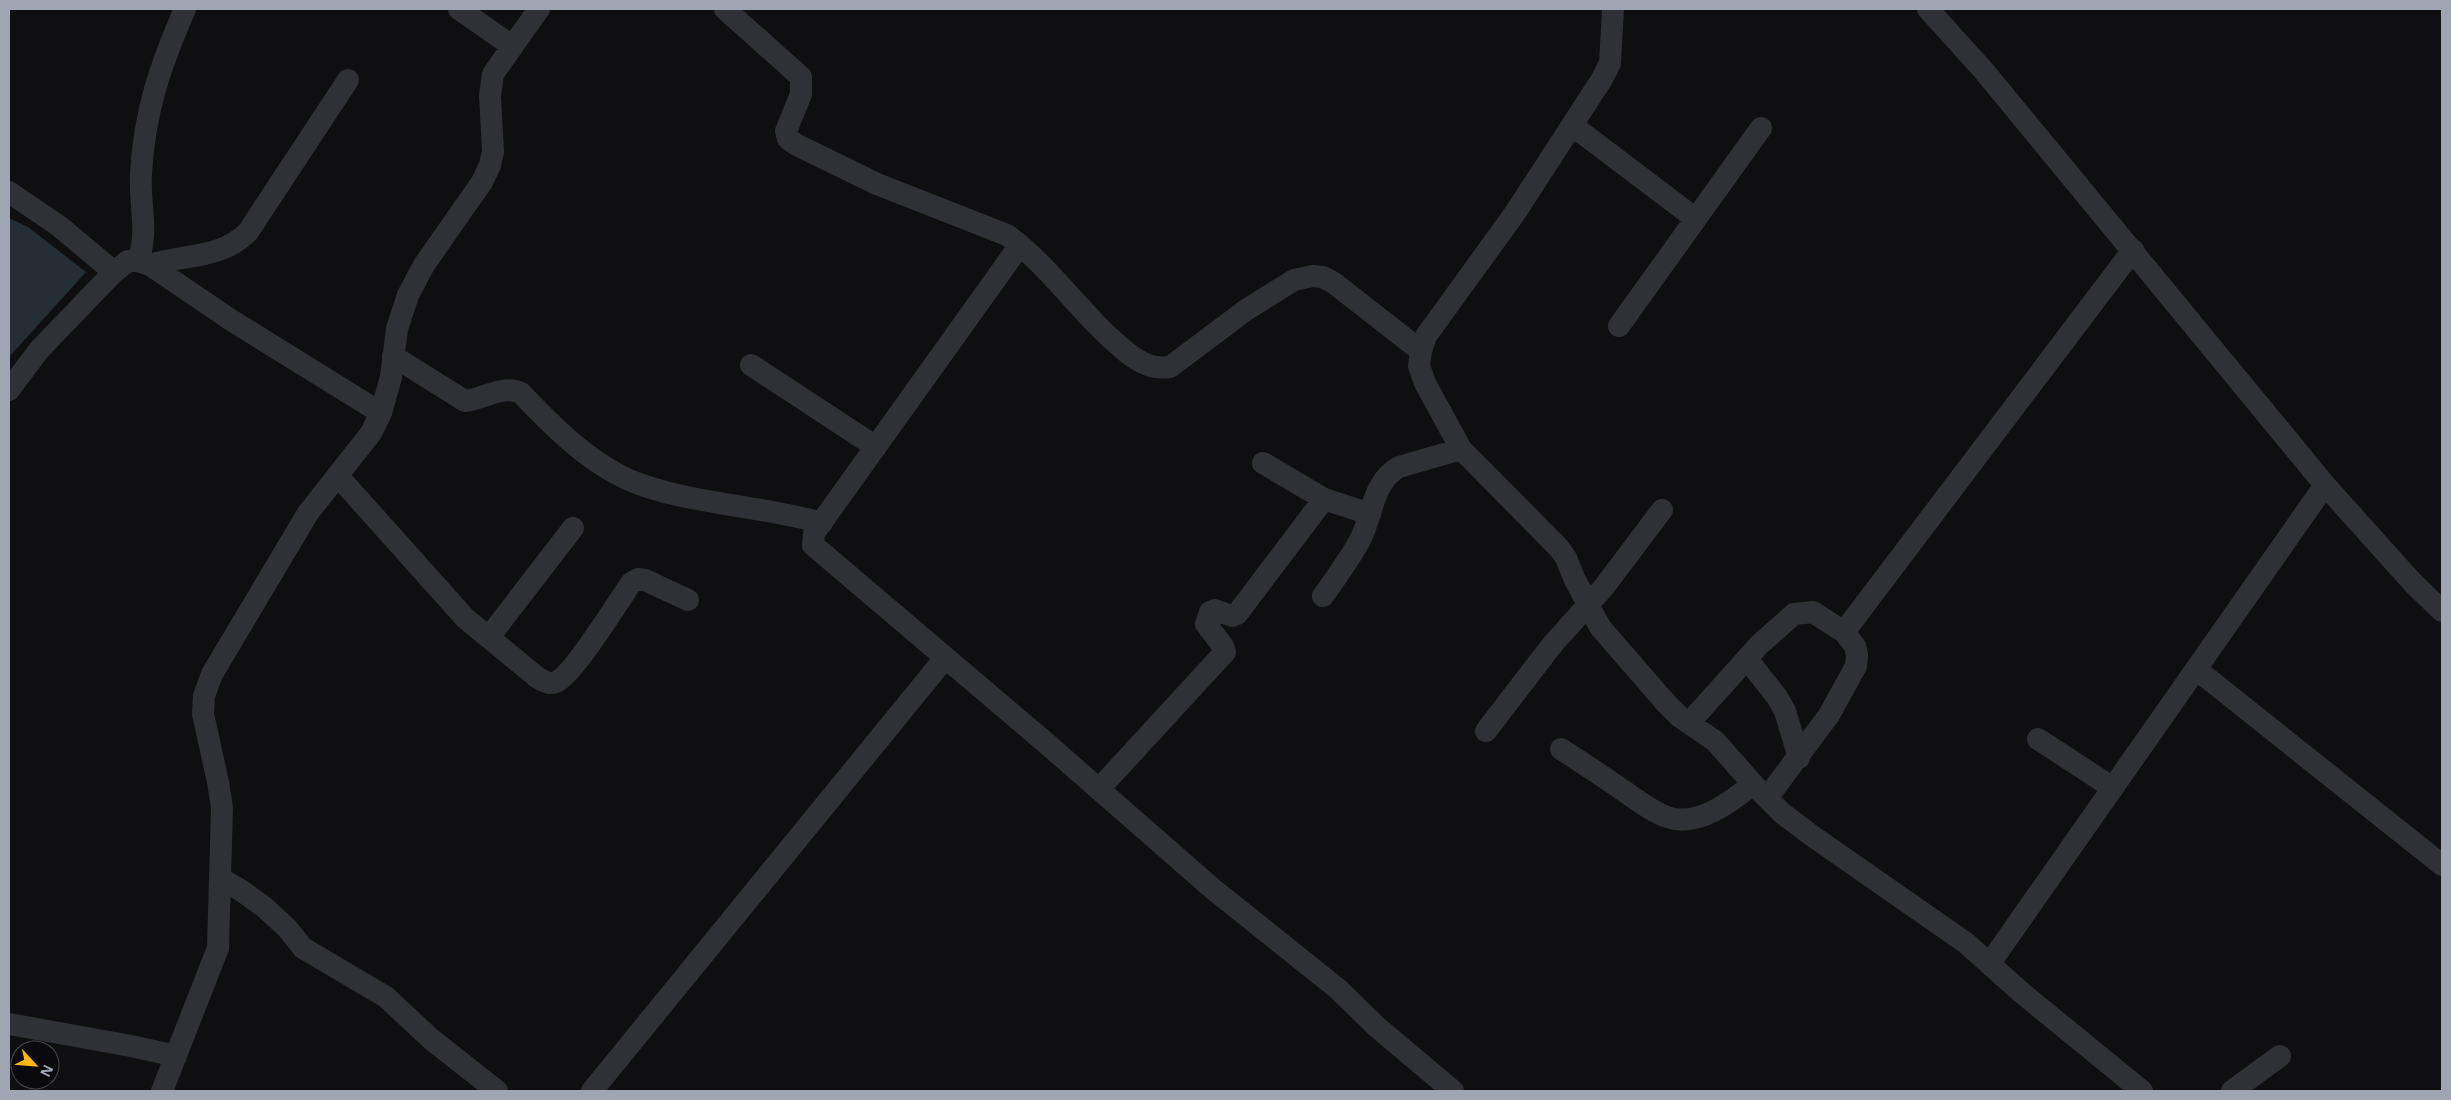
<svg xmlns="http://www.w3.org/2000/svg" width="2451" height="1100" font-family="'Noto Sans',sans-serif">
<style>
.water{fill:#252e35}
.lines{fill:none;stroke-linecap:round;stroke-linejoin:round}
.minor{stroke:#303136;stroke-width:22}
</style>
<rect width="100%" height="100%" fill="#0f0f11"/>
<path class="water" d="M9,218L28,227L86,272L9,357Z"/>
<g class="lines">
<path class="minor" d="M459,9L512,46
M725,9L801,77V94L786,131L788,139L797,145L877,184L1007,235C1042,260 1073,302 1105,333C1117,344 1132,359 1148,365C1156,368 1162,368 1170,367L1246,310L1294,280L1313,276L1323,277L1334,283L1421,351
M1613,9L1610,63L1602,79L1515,213L1426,336L1421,351L1419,366L1425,383L1461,449L1559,548L1566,558L1574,578L1600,627L1665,702L1680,717L1715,741L1753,784L1782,813L1811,835L1966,943L2022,993L2142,1091
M1928,9L1984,71L2325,485L2413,583L2442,611
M1573,126L1696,219
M9,192L59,226L114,272
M1020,245L814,533L813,545L1046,743L1213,889L1338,989L1377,1027L1453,1091
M138,261C149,232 139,204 141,174C144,112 161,64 185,9
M150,265C185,254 221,259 248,232L348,80
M1619,326L1761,128
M393,356L465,401C484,399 503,384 521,393C555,429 595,469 642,485C700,505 763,506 822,523
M751,365L876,447
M9,390L39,350L114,272L128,261H138L150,265L231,320L381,413
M1263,463L1324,499L1370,514
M338,476L465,618L538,678C544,681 550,685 556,682C572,676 619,601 631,583L638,579L645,580L688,600
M1323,596C1336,578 1349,560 1360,540C1373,515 1372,482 1399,467L1461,449
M1844,632L2133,250
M489,637L573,528
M1747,659L1777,697L1785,711L1799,758
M2196,669L2442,865
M1689,723L1760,644L1794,614L1813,612L1844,632L1855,646L1857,655L1856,666L1829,715L1767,798
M1486,731L1552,645L1604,587L1662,510
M2038,739L2113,788
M1561,749C1581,762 1601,775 1621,789C1636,799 1650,811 1667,817C1697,828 1731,802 1753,784
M1099,789L1225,652L1223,646L1206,624L1210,612L1215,610L1232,616L1237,614L1324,499
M220,878L242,891L264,907L287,928L303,948L386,997L431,1039L497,1091
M1990,963L2325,485
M9,1024L131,1046L176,1056
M162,1091L218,948L222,808L218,782L203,714L204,696L212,674L308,513L371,433L381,413L391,377L397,329L408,295L424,265L482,182L490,165L493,152L490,96L493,74L539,9
M592,1091L945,658
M2232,1091L2280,1056"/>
</g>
<rect width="2451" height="1100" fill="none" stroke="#9fa5b3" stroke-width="20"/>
<g transform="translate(35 1065) rotate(116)"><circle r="24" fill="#0a0a0c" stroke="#46484f"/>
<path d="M0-4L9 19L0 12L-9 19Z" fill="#ffb619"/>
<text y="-8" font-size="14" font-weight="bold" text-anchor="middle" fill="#9fa5b3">N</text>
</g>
</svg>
